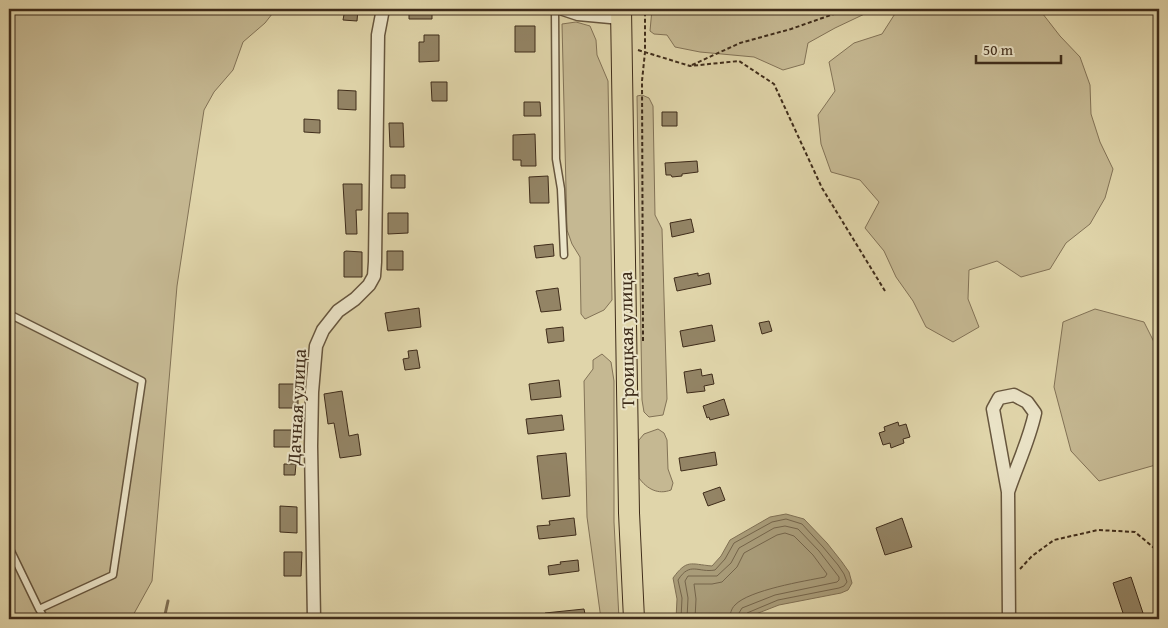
<svg xmlns="http://www.w3.org/2000/svg" width="1168" height="628" font-family="'Gentium Book Plus',serif">
<style>
.green{fill:#c5b892;stroke:#827256}
.water{fill:#a99c79;stroke:#7f6f53}
.lines{fill:none;stroke-linecap:round;stroke-linejoin:round}
.shore{stroke:#74644a;stroke-width:1}
.stream{stroke:#7f6f53;stroke-width:3}
.building{fill:#938465;stroke:#3f2c1a}
.service-casing{stroke:#67563e;stroke-width:9}
.minor-casing{stroke:#67563e;stroke-width:15}
.primary-casing{stroke:#3f2c1a;stroke-width:22}
.path{stroke:#3f2c1a;stroke-width:2;stroke-dasharray:4 2.5;stroke-linecap:butt}
.service{stroke:#ebe4c8;stroke-width:6}
.minor{stroke:#ebe4c8;stroke-width:12}
.primary{stroke:#e0d5aa;stroke-width:20}
.labels{text-anchor:middle;dominant-baseline:central;stroke-width:4;stroke-linejoin:round;paint-order:stroke}
.street-label{font-size:19px;fill:#3f2c1a;stroke:#ebe4c8}
</style>
<rect width="100%" height="100%" fill="#e0d5aa"/>
<filter id="stains"><feTurbulence type="fractalNoise" baseFrequency=".004" numOctaves="4"/><feColorMatrix values="0 0 0 0 .2 0 0 0 0 .09 0 0 0 0 .02 0 0 0 .5 -.17"/></filter>
<radialGradient id="worn" r=".72"><stop offset=".6" stop-color="#630" stop-opacity="0"/><stop offset="1" stop-color="#630" stop-opacity=".3"/></radialGradient>
<path class="green" d="M9,9H276L265,23L243,42L233,70L214,92L204,110L177,286L152,581L131,619H9Z
M652,9H875L835,28L808,43L804,64L783,70L754,57L700,52L675,47L667,35L654,34L650,31Z
M898,9H1039L1060,36L1080,57L1090,85L1091,114L1100,142L1113,169L1105,198L1090,224L1066,243L1050,269L1021,277L997,261L969,270L968,299L979,327L953,342L926,327L913,301L896,277L884,251L865,228L879,202L860,180L831,172L821,144L818,115L835,91L829,62L854,43L882,34Z
M576,22L590,26L596,40L597,55L608,81L612,300L604,310L585,319L581,314L580,257L572,244L567,230L562,24Z
M642,95L649,98L653,106L655,215L662,229L667,399L663,415L649,417L644,412L642,400L637,96Z
M1095,309L1144,322L1159,352V464L1099,481L1071,451L1054,387L1063,322Z
M602,354L611,362L614,381V522L619,619H601L587,517L584,381L593,369V360Z
M658,429L664,433L667,440L668,469L673,483L671,490C658,495 647,489 639,478V440L644,434Z"/>
<path class="water" d="M786,514L804,519L827,543L842,562L849,572L852,583L848,590L841,593L779,605L743,619H676L677,599L673,578C687,559 690,564 712,566L721,556L730,540L770,517Z"/>
<g class="lines">
<path class="shore" d="M681,619L682,598L678,580C690,561 698,573 715,570L725,559L734,543L772,522L786,519L802,524L823,547L838,565L844,574L847,582L844,586L839,588L778,600L747,613L744,619
M687,619L688,598L685,581L688,576H717L731,563L739,548L774,528L785,526L798,529L819,551L839,577V580L837,582L775,595L742,608L739,613L737,619
M695,619L696,599L694,584H712L722,582L737,567L744,553L777,535L785,533L794,536L813,555L827,574L825,577C805,581 749,590 735,605C731,609 730,614 730,619"/>
<path class="stream" d="M164,619L168,601"/>
</g>
<path class="building" d="M345,9H358L357,21L343,20Z
M409,9H432V19H409Z
M515,26H535V52H515Z
M424,35H439V61L419,62V42H424Z
M431,82H447V101H432Z
M338,90L356,91V110L338,109Z
M524,102H540L541,116H524Z
M662,112H677V126H662Z
M304,119L320,120V133L304,132Z
M389,123H403L404,147H390Z
M535,134L536,166H521V160H513V135Z
M697,161L698,172L682,174V176L672,177L671,175H666L665,163Z
M391,175H405V188H391Z
M548,176L549,203H530L529,177Z
M343,184H362V210H356L357,234H346Z
M388,213H408V233L388,234Z
M691,219L694,232L672,237L670,223Z
M553,244L554,256L536,258L534,246Z
M346,251L362,252V277H344V252Z
M387,251H403V270H387Z
M698,273V276L709,273L711,284L677,291L674,278Z
M558,288L561,310L541,312L536,291Z
M419,308L421,327L388,331L385,313Z
M769,321L772,331L762,334L759,323Z
M712,325L715,341L683,347L680,331Z
M563,327L564,341L548,343L546,329Z
M417,350L420,368L405,370L403,359L409,358L408,351Z
M701,369L702,376L712,374L714,384L704,386L705,391L687,393L684,372Z
M559,380L561,397L531,400L529,384Z
M279,384H298V408H279Z
M342,391L349,436L358,434L361,455L340,458L334,423L328,424L324,394Z
M724,399L729,415L710,420L709,417L707,418L703,406Z
M562,415L564,430L528,434L526,419Z
M898,422L899,426L906,424L910,437L903,439L904,443L891,448L890,443L883,445L879,433L885,431L884,427Z
M274,430H299V447H274Z
M715,452L717,465L681,471L679,458Z
M566,453L570,496L542,499L537,456Z
M284,464H296L295,475H284Z
M720,487L725,500L708,506L703,493Z
M280,506L297,507V533L280,532Z
M574,518L576,535L539,539L537,526L550,525L549,521Z
M902,518L912,547L885,555L876,528Z
M284,552H302L301,576H284Z
M578,560L579,571L549,575L548,566L561,564L560,562Z
M1131,577L1145,619H1125L1113,583Z
M584,609L586,619H546L545,613Z"/>
<g class="lines">
<defs>
<path id="service" d="M555,9L556,159L561,189L564,255
M9,314L142,381L113,575L39,609L45,619
M9,547L39,609"/>
<path id="minor" d="M563,9L578,14L621,18
M1008,492C1017,465 1029,441 1035,413L1027,402L1014,395L999,398L993,409L1008,492L1009,619
M314,619L311,446L312,392L316,346L323,330L338,311L355,299L369,285L374,276L375,262L378,35L383,9"/>
<path id="primary" d="M621,9L629,513L634,619"/>
</defs>
<use href="#service" class="service-casing"/>
<use href="#minor" class="minor-casing"/>
<use href="#primary" class="primary-casing"/>
<path class="path" d="M638,50L690,66L739,61L774,84L822,188L885,291
M692,65L740,43L791,29L848,9
M643,341L642,81L645,52V9
M1020,569L1032,556L1054,540L1098,530L1135,532L1159,552"/>
<use href="#service" class="service"/>
<use href="#minor" class="minor"/>
<use href="#primary" class="primary"/>
</g>
<g class="labels">
<g class="street-label">
<text transform="translate(626 340) rotate(-91)">Троицкая улица</text>
<text transform="translate(296 407) rotate(-87)">Дачная улица</text>
</g>
</g>
<rect width="1168" height="628" fill="none" stroke="#e0d5aa" stroke-width="30"/>
<rect x="10" y="10" width="1148" height="608" fill="none" stroke="#3f2c1a" stroke-width="2.5"/>
<rect x="15" y="15" width="1138" height="598" fill="none" stroke="#3f2c1a"/>
<path d="M976 55v8h85v-8" fill="none" stroke="#3f2c1a" stroke-width="2.5"/>
<text x="983" y="55" font-size="15" fill="#3f2c1a" stroke="#ebe4c8" stroke-width="4" paint-order="stroke">50 m</text>
<rect width="100%" height="100%" filter="url(#stains)"/>
<rect width="100%" height="100%" fill="url(#worn)"/>
</svg>
